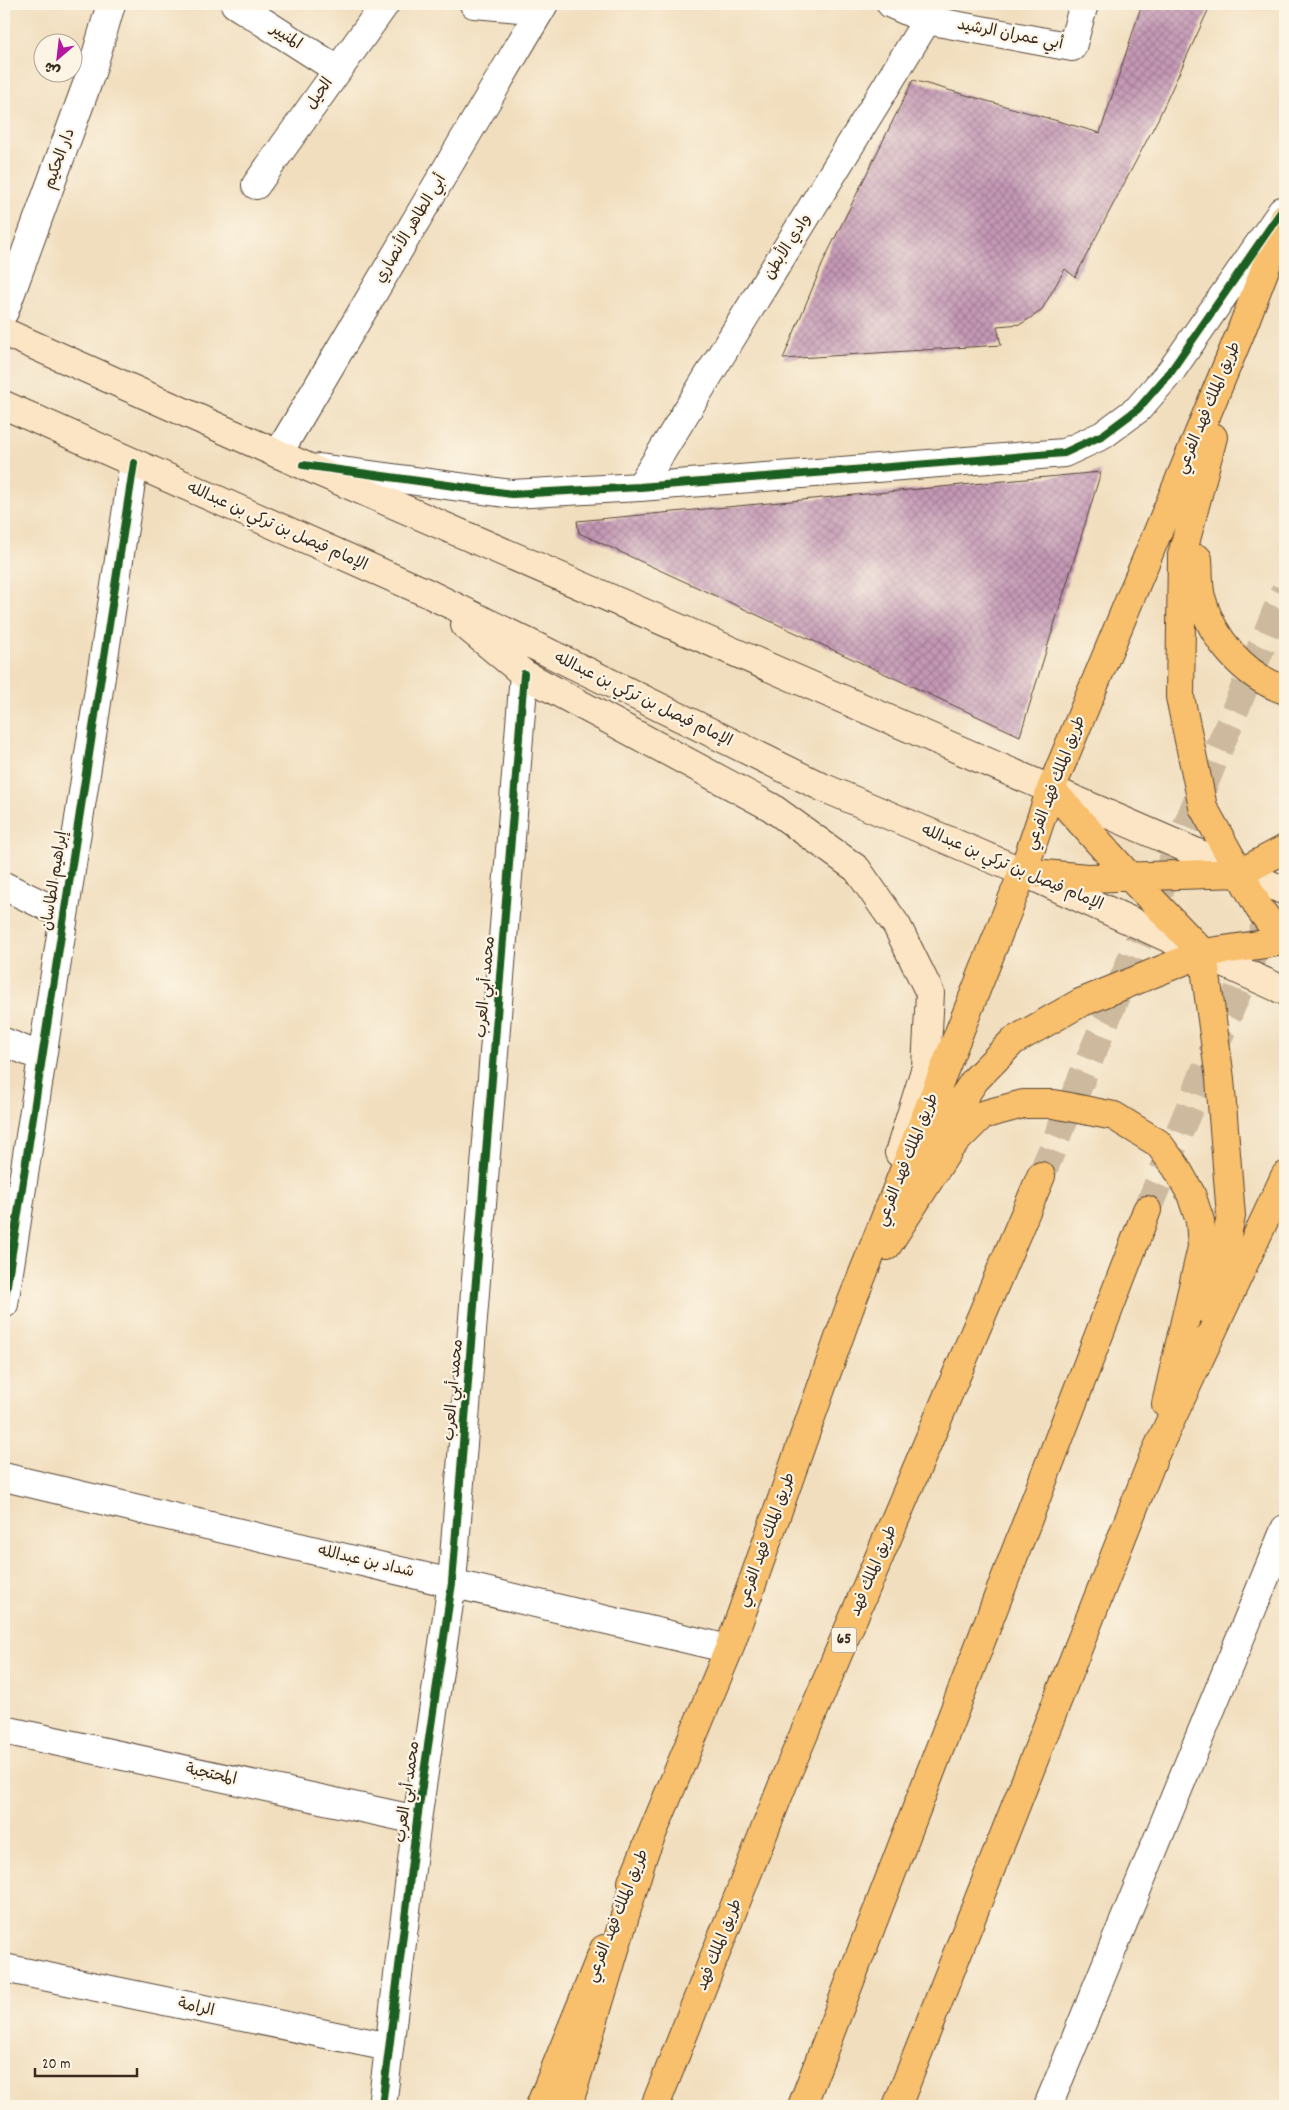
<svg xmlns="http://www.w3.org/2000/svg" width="1289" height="2110" font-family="Dekko,'Playpen Sans Arabic',sans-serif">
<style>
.building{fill:url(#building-cross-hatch)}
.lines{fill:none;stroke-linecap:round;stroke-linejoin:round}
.motorway-tunnel{stroke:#cdba9e;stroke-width:28;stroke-dasharray:28 14;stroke-linecap:butt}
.minor-casing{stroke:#564536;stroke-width:30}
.tertiary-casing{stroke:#564536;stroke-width:30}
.secondary-casing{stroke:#564536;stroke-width:30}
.primary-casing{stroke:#564536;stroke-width:30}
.motorway-casing{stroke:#564536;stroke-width:30}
.minor{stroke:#fff;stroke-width:28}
.tertiary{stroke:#fff;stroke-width:28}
.secondary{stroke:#fce5c4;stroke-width:28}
.primary{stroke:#f8bf6c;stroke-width:28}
.motorway{stroke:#f8bf6c;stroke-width:28}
.cycleway-casing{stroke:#fcf5e5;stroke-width:11}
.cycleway{stroke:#1b5e20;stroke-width:8}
.labels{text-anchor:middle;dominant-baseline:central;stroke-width:4.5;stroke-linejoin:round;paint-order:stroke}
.shield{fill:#fcf5e5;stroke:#75675a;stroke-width:1}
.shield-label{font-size:15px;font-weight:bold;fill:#3b2a1e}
.street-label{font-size:16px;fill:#3b2a1e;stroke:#fcf5e5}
</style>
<defs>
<pattern id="building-cross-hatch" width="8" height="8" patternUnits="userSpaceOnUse" patternTransform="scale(1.25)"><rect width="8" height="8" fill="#c498b6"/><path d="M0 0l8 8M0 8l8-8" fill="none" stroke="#a07c93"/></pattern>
</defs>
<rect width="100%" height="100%" fill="#fcf5e5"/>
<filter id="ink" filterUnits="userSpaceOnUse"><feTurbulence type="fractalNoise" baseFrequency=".02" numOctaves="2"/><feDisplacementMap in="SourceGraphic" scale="10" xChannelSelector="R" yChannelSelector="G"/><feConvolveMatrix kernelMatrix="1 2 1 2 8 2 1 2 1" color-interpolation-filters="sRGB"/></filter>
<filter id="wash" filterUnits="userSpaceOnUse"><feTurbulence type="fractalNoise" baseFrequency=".0096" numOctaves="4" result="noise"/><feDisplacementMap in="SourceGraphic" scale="20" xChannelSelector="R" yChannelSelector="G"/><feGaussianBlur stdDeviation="1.12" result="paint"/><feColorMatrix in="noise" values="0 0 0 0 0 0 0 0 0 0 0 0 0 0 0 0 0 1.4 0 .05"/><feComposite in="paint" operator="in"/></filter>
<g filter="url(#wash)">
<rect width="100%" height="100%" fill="#f1debe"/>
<g id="blocks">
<path class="building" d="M1142,4H1211L1158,119L1075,277L1065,269L1041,311L1021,324L997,326L1001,345L783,359L825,258L913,80L1100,133Z
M1101,472L1020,736L579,533L577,521Z"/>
</g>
</g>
<g filter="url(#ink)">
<use href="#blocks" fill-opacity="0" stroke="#564536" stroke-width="1"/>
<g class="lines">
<path class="motorway-tunnel" d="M1041,1176L1285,590
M1147,1210L1285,878"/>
<defs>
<path id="minor" d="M235,4L338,70
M474,4L541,10
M891,4L927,20L1072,47L1084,4
M256,185L385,4
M4,312L91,73L111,4
M278,454L544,4
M640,487L927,20L926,4
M4,886L64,915
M4,1042L42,1057
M4,1304L134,463
M4,1477L729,1649
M4,1730L417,1820
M4,1968L389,2047
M382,2106L417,1820L452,1583L524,674
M1048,2106L1285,1529"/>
<path id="tertiary" d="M319,468L512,494L640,487L1064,453L1103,435L1138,409L1171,371L1282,211"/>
<path id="secondary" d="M4,332L303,465L1285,891
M4,405L425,592L822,787L1023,872L1285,991
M465,625L524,674L771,807L857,869L897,926L930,993L926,1067L899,1153"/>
<path id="primary" d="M1213,437L1182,555L1180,697L1203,807L1259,908L1285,943
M1198,559C1199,571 1198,585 1201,597C1212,639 1244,676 1285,690
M1051,789L1128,875L1203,953L1220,1079L1231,1216L1219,1274L1206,1309
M1023,872L1087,878L1240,873L1285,849
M926,1160L944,1125L975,1080L1013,1041L1080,1003L1203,953L1285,941
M887,1246L951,1146L982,1115L1023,1104H1054L1114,1116L1158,1143L1176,1167L1191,1194L1200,1221L1202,1247L1166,1404
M632,1882L729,1649L852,1301L1023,872L1051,789L1240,334L1285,217
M540,2106L604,1949
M897,2106L1154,1456L1285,1176"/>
<path id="motorway" d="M568,2106L642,1859
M655,2106L787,1774L1041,1176
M802,2106L1147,1210"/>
</defs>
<use href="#minor" class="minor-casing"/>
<use href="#tertiary" class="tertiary-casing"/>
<use href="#secondary" class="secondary-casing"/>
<use href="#primary" class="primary-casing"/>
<use href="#motorway" class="motorway-casing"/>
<use href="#minor" class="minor"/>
<use href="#tertiary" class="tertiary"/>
<use href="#secondary" class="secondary"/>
<use href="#primary" class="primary"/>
<use href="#motorway" class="motorway"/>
<defs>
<path id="cycleway" d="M303,465L512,494L640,487L1064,453L1103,435L1138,409L1171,371L1285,206
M4,1304L134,463
M382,2106L417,1820L452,1583L524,674"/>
</defs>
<use href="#cycleway" class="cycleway-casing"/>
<use href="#cycleway" class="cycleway"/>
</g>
</g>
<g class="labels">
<rect class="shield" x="831.5" y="1627.5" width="25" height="25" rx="4"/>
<g class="shield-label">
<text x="844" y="1640">65</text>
</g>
<g class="street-label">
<text transform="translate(1010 35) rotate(11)">أبي عمران الرشيد</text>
<text transform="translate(286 37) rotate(33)">المنيير</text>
<text transform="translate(320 94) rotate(-55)">الحيل</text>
<text transform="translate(60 159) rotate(-70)">دار الحكيم</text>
<text transform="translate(411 229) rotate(-59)">أبي الطاهر الأنصاري</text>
<text transform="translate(788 247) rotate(-58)">وادي الأبطن</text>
<text transform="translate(1209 408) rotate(-67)">طريق الملك فهد الفرعي</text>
<text transform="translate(277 527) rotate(24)">الإمام فيصل بن تركي بن عبدالله</text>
<text transform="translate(643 700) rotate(26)">الإمام فيصل بن تركي بن عبدالله</text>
<text transform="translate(1056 783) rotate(-69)">طريق الملك فهد الفرعي</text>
<text transform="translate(1012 868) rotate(23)">الإمام فيصل بن تركي بن عبدالله</text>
<text transform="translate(55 881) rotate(-81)">إبراهيم الطاسان</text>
<text transform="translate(486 987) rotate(-85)">محمد أبي العرب</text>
<text transform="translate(908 1160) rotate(-68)">طريق الملك فهد الفرعي</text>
<text transform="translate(454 1390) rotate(-85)">محمد أبي العرب</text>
<text transform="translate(767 1540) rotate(-70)">طريق الملك فهد الفرعي</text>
<text transform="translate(366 1562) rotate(13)">شداد بن عبدالله</text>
<text transform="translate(874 1571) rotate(-67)">طريق الملك فهد</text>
<text transform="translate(211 1775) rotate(12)">المحتجبة</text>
<text transform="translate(408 1792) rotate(-82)">محمد أبي العرب</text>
<text transform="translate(618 1916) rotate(-68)">طريق الملك فهد الفرعي</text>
<text transform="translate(720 1945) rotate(-68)">طريق الملك فهد</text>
<text transform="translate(196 2008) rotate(12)">الرامة</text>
</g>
</g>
<rect width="1289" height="2110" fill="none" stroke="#fcf5e5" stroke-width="20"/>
<g transform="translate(58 58) rotate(208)"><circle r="24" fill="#fcf5e5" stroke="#afa495"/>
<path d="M0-4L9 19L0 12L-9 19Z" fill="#b5179e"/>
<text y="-8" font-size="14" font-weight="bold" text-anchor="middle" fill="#3b2a1e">ش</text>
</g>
<path d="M35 2068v8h102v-8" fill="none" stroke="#3b2a1e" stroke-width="2.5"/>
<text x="42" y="2068" font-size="15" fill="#3b2a1e" stroke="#fcf5e5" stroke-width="4" paint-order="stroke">20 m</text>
</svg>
